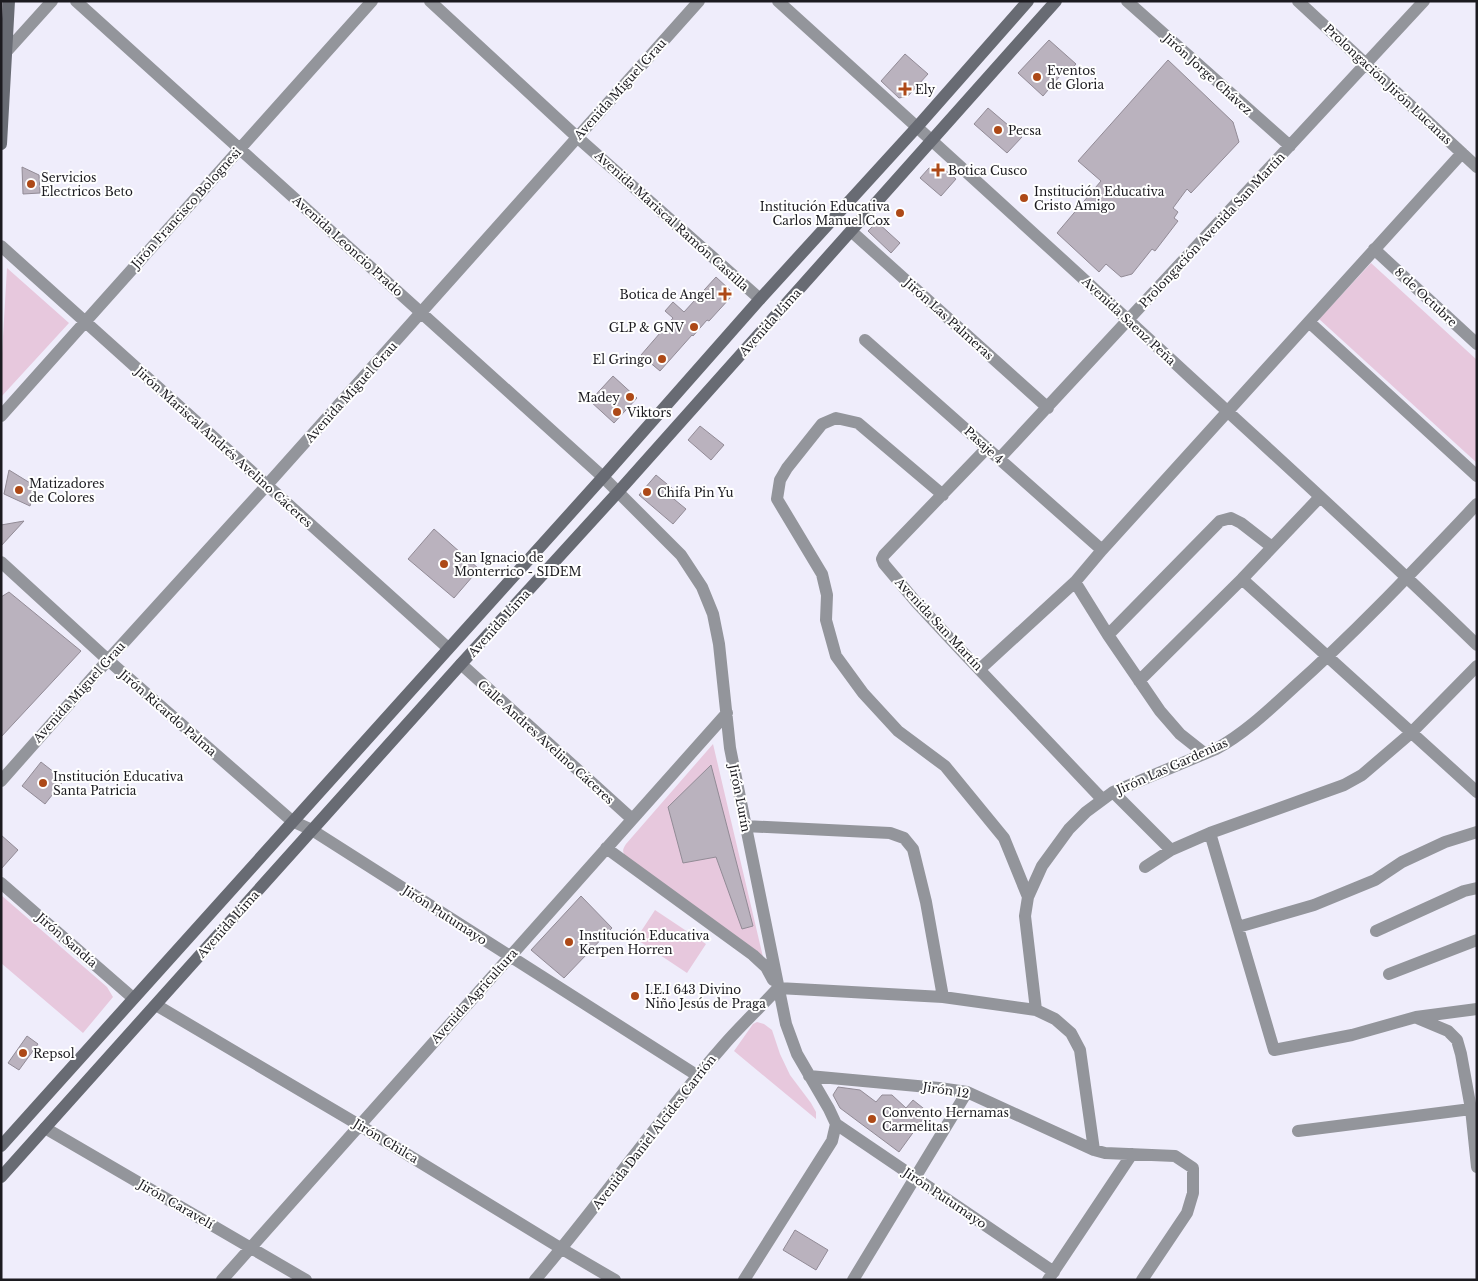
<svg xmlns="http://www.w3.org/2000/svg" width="1478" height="1281" font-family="'Libre Baskerville',serif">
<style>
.green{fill:#e7c8dd}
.building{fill:#bab2be;stroke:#928b96}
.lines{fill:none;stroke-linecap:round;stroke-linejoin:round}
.minor{stroke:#93959b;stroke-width:12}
.secondary{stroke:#686b73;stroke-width:12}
.poi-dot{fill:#ad4917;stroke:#fff;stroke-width:2}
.labels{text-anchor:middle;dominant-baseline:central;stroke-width:4;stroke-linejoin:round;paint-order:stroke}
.poi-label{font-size:12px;fill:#1c1b20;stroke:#fff;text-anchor:start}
.street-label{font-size:12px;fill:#1c1b20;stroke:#fff}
</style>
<rect width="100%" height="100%" fill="#efedfb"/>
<path class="green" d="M1371,263L1477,360V463L1319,319Z
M7,268L69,323L1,397V371Z
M713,744L763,957L627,858C622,852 622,850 626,844Z
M1,895L107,987L113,997L83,1033L1,963Z
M655,910L706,944L687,973L636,939Z
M757,1022L764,1024L772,1030L780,1054L790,1075L811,1103L816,1112V1119L734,1051L753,1024Z"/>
<path class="building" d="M1049,40L1076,64L1068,73L1065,70L1043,96L1018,73Z
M905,54L928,74L908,96L899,98L881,81Z
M1168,60L1233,122L1239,142L1191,193L1187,189L1173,208L1178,212L1174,218L1178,221L1155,251L1152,249L1132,274L1121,277L1106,264L1099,272L1057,233L1101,181L1078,161Z
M988,108L1022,137L1007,153L974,124Z
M940,166L956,179L941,196L920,178L929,168Z
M22,167L39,175L40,193L23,194Z
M877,222L900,243L891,253L868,231Z
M716,277L730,290V298L709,321L707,320L693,336L692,335L660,371L641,355L673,318L665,311L673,302L684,312Z
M613,376L637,398L614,423L590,401Z
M700,426L724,445L711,460L688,440Z
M9,470L35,486L30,506L4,494Z
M656,475L673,489L669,495L686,509L673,524L639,495Z
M24,521L1,546V525Z
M434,529L479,569L454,598L408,559Z
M9,592L81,651L1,737V597Z
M41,762L64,780L45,804L22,786Z
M711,765L753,926L742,929L716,857L683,863L668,807Z
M1,835L18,850L1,869Z
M581,896L612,928L564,978L531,950Z
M27,1036L38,1044L19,1070L8,1063Z
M838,1087L860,1090L876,1102L882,1095H892L906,1108L913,1100L928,1112L899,1152L840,1108L833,1095Z
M795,1230L828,1250L816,1270L783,1250Z"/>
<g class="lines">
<path class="minor" d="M76,1L603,477L681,555L702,587L713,614L719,644L730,748L786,1024L797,1054L829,1109L836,1124
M430,1L577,137L760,299
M778,1C916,126 1054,251 1191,378C1287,466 1384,554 1477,645
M1127,1L1290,146
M1298,1L1477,167
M6,52L52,1
M851,231L1048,408
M1,246L448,648
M1374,249L1477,344
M1309,322L1477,476
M865,340L1102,550
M1,416L372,1
M987,448L884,555L882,559L884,564L916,602L956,645L1102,799
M999,459L1424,1
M943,495L858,423L836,418L822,424L787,468L780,480L777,499L822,574L827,595L826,620L836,656L863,693L898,731L945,766L1004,838L1028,897
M1,562L108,660L292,821L312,830L698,1076
M1242,579L1477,792
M1075,582L1108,635L1160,711L1180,734L1204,753
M1108,635L1220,521L1231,518L1241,523L1272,547
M461,664L632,819
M980,669L1075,582L1102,550L1462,153
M1139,681L1242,579L1320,497
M1,781L108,660L267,485L699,1
M1113,792L1171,850
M745,826L890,833L904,838L913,849L926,902L943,997
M1210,833L1274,1050L1352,1035L1416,1017L1477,1009
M606,848L753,955L766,967L773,980
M1145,867L1171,850L1210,833L1344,785L1362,775L1411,733L1477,666
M1,883L133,998
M1238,927L1314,905L1375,880L1402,862L1445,842L1477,832
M1376,931L1464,891L1477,888
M1389,974L1477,940
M778,988L943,997L1036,1010L1055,1019L1071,1033L1080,1050L1094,1150
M156,1005L359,1125L562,1249L615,1280
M1036,1010L1025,916L1028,897L1042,866L1069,829L1086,812L1113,792L1216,749C1245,733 1269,710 1293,688C1358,630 1417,567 1477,504
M1417,1018L1448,1031L1457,1040L1461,1054L1471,1109L1477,1167
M809,1076L939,1088L967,1092L1094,1150L1105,1153L1175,1156L1193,1168V1193L1187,1213L1142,1280
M836,1124L1054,1272
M45,1128L306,1280
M1298,1131L1471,1109L1477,1110
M222,1280L727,713
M535,1280C600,1204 657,1121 723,1046C740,1026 760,1008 778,988
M744,1280L832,1141L836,1124
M853,1280L967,1092
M1048,1280L1132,1154"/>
<path class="secondary" d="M1,144L9,1
M1,1146L603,477L760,299L917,127L1028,1
M1,1177L461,664L619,491L1056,1"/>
</g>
<g class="poi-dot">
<circle cx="1037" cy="77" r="5"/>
<path d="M902.5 81.5h5v5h5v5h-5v5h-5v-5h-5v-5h5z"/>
<circle cx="998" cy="130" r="5"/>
<path d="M935.5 162.5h5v5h5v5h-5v5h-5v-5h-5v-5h5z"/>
<circle cx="31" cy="184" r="5"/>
<circle cx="1024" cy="198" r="5"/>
<circle cx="900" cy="213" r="5"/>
<path d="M722.5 286.5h5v5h5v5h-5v5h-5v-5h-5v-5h5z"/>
<circle cx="694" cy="327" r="5"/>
<circle cx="662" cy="359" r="5"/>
<circle cx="630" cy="397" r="5"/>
<circle cx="617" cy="412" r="5"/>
<circle cx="19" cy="490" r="5"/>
<circle cx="647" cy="492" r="5"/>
<circle cx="444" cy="564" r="5"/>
<circle cx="43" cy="783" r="5"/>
<circle cx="569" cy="942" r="5"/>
<circle cx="635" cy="996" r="5"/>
<circle cx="23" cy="1053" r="5"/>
<circle cx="872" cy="1119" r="5"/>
</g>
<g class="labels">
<g class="poi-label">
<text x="1047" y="70">Eventos<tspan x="1047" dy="14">de Gloria</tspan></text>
<text x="915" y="89">Ely</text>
<text x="1008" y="130">Pecsa</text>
<text x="948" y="170">Botica Cusco</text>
<text x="41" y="177">Servicios<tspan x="41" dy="14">Electricos Beto</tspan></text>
<text x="1034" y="191">Institución Educativa<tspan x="1034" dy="14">Cristo Amigo</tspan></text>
<text x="890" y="206" text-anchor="end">Institución Educativa<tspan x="890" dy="14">Carlos Manuel Cox</tspan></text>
<text x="715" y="294" text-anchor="end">Botica de Angel</text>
<text x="684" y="327" text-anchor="end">GLP &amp; GNV</text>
<text x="652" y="359" text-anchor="end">El Gringo</text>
<text x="620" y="397" text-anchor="end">Madey</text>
<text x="627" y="412">Viktors</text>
<text x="29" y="483">Matizadores<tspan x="29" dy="14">de Colores</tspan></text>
<text x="657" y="492">Chifa Pin Yu</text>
<text x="454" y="557">San Ignacio de<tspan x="454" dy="14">Monterrico - SIDEM</tspan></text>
<text x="53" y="776">Institución Educativa<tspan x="53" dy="14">Santa Patricia</tspan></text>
<text x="579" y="935">Institución Educativa<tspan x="579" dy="14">Kerpen Horren</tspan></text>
<text x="645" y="989">I.E.I 643 Divino<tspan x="645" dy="14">Niño Jesús de Praga</tspan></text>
<text x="33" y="1053">Repsol</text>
<text x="882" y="1112">Convento Hernamas<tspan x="882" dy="14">Carmelitas</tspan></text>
</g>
<g class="street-label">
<text transform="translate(1208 74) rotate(42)">Jirón Jorge Chávez</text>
<text transform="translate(1388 84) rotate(43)">Prolongación Jirón Lucanas</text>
<text transform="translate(620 89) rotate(-48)">Avenida Miguel Grau</text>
<text transform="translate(186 208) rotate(-48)">Jirón Francisco Bolognesi</text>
<text transform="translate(672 221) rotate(42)">Avenida Mariscal Ramón Castilla</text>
<text transform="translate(1212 230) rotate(-47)">Prolongación Avenida San Martín</text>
<text transform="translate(348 246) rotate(42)">Avenida Leoncio Prado</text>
<text transform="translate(1426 297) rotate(43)">8 de Octubre</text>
<text transform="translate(949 319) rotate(42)">Jirón Las Palmeras</text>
<text transform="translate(1129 321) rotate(43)">Avenida Saenz Peña</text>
<text transform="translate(770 322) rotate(-48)">Avenida Lima</text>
<text transform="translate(351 392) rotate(-48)">Avenida Miguel Grau</text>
<text transform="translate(984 445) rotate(42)">Pasaje 4</text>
<text transform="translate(224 447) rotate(42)">Jirón Mariscal Andrés Avelino Cáceres</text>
<text transform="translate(499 623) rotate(-48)">Avenida Lima</text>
<text transform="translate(939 624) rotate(47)">Avenida San Martín</text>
<text transform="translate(79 692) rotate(-48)">Avenida Miguel Grau</text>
<text transform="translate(168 713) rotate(41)">Jirón Ricardo Palma</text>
<text transform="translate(546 742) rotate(42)">Calle Andres Avelino Cáceres</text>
<text transform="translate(1172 766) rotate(-24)">Jirón Las Gardenias</text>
<text transform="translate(740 798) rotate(79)">Jirón Lurín</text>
<text transform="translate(445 915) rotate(33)">Jirón Putumayo</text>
<text transform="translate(228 924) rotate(-48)">Avenida Lima</text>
<text transform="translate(67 940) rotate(41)">Jirón Sandía</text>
<text transform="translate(474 996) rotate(-48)">Avenida Agricultura</text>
<text transform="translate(946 1090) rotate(9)">Jirón 12</text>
<text transform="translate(654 1132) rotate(-52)">Avenida Daniel Alcides Carrión</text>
<text transform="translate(386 1141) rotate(31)">Jirón Chilca</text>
<text transform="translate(945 1198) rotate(34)">Jirón Putumayo</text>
<text transform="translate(176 1204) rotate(30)">Jirón Caravelí</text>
</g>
</g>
<rect width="1478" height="1281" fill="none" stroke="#1c1b20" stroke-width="5"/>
</svg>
